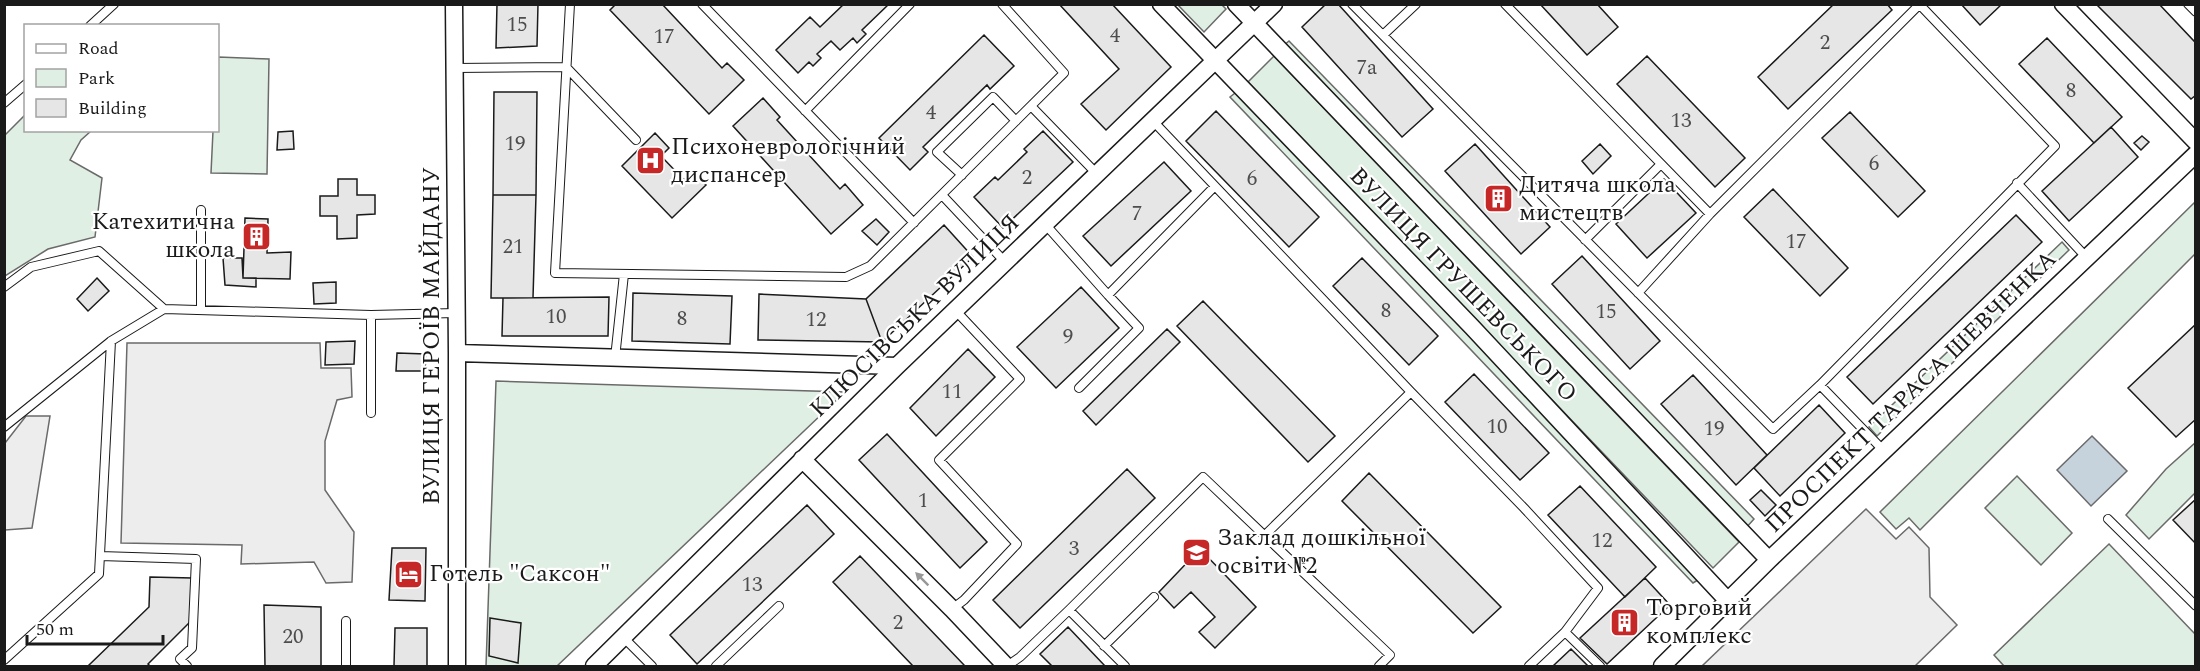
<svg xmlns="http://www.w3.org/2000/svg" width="2200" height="671" font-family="Spectral,serif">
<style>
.green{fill:#e0efe3;stroke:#6a6a6a;stroke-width:1.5}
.parking{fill:#ededed;stroke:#6a6a6a;stroke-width:1.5}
.water{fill:#c6d2dc;stroke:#6a6a6a;stroke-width:1.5}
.building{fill:#e6e6e6;stroke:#1a1a1a;stroke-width:1.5}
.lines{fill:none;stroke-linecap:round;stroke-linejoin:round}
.lane-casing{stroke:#1a1a1a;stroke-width:10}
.street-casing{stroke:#1a1a1a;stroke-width:19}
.lane{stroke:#fff;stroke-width:8}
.street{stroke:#fff;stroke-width:16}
.oneway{fill:#989898}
.labels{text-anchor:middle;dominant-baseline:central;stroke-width:4.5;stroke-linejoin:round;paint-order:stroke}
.number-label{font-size:21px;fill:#4d4d4d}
.poi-label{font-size:24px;fill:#1a1a1a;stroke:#fff;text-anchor:start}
.street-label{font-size:24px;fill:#1a1a1a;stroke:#fff}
</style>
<rect width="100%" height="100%" fill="#fff"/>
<path class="green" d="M1178,5H1222L1226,9L1204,32Z
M1289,41L1754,519L1745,529L1282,47Z
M1274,56L1739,542L1713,568L1248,82Z
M218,57L269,59L267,174L211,173L213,131L218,130Z
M1239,90L1701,578L1693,583L1230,97Z
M25,115L26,130L91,131L81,140L70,160L102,178L95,237L48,249L5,276V135Z
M2195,202V254L1920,530L1909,518L1896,529L1880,512Z
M2062,242L2069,250L1877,436L1869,427Z
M496,381L845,392L557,666H486Z
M2195,443V493L2149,539L2126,515L2166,469Z
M2017,476L2072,533L2041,565L1985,508Z
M2109,544L2195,634V666H2004L1994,655Z"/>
<path class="parking" d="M127,343H320L321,368H351L352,397L337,400L325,441V490L354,532L352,582L326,583L314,562L241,564L242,545L121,543Z
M26,416H50L32,528L5,530V443Z
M1866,509L1896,539L1909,527L1929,548L1930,597L1957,625L1915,666H1702Z"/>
<path class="water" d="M2092,436L2127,471L2091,506L2057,470Z"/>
<path class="building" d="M497,4H538L537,46L496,48Z
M616,4H662L722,68L727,63L744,80L709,114L610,10Z
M844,4H889L862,30L866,34L857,43L853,38L840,50L831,41L817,54L821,58L813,66L809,62L798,73L776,50L810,17L820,27Z
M1059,4H1112L1171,67L1106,130L1081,104L1119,69Z
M1326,4H1338L1433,109L1402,137L1302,27Z
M1540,4H1597L1618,27L1587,55Z
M1834,4H1887L1892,10L1788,109L1758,77Z
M1961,4H2002L1980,25Z
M2096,4H2159L2194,41L2196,40V95L2191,99Z
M984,35L1014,66L990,89L987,85L923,147L928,152L910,170L879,138Z
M2047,38L2122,117L2094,143L2019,64Z
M1647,56L1745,158L1715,187L1617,84Z
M494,92H537L536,195H493Z
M763,98L780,117L777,120L840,189L845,184L863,205L831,234L733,126Z
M1216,111L1319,217L1289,247L1186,141Z
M1850,112L1925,191L1898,217L1822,138Z
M2111,127L2138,157L2069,221L2042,191Z
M293,131L294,149L277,150L278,132Z
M1043,131L1073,162L1003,228L974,197L995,177L998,180L1027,152L1024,149Z
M655,133L669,148L661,156L684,180L693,171L706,185L672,218L622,166Z
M2142,136L2149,142L2141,150L2134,143Z
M1475,144L1550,227L1521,254L1445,171Z
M1600,144L1611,156L1593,174L1582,161Z
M1164,162L1191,191L1111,266L1083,236Z
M338,179H357V195H375V214L357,215V238L337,239V216H320V196H338Z
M1664,179L1696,213L1647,258L1616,224Z
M1773,189L1848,268L1820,296L1744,217Z
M493,195H536L533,298H491Z
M2016,215L2042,242L1873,404L1847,377Z
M245,218L268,219L267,253L291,252L290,279L243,278Z
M876,219L889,232L877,245L862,231Z
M944,225L973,257L882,342L866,299Z
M1582,256L1660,341L1630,369L1552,284Z
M223,258H242L243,278H256V287L225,285Z
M1362,258L1438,336L1409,365L1333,286Z
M97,278L109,291L88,311L77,299Z
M336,282V303L314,304L313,283Z
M1081,287L1119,328L1056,388L1017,347Z
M633,293L732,296L730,344L632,341Z
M759,294L866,299L882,342L758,340Z
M609,297L608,336H502L503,298Z
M1203,301L1335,436L1308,462L1177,326Z
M2196,324V419L2176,437L2128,388Z
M1167,329L1180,342L1096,425L1083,411Z
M355,341L354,364L325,365L326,342Z
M968,349L995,377L936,436L910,408Z
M397,353L426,354L425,371H396Z
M1474,374L1549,453L1520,480L1445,402Z
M1693,375L1767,455L1736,485L1661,404Z
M1819,405L1845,433L1780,496L1754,468Z
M887,434L987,542L960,568L859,460Z
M1127,469L1155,498L1020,628L993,600Z
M1369,473L1501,607L1473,633L1342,501Z
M1580,486L1656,567L1625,597L1548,515Z
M1761,490L1776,505L1765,516L1750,500Z
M2196,499V544L2173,520Z
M807,505L834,534L697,664L670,635Z
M392,548H426L425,601L389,600Z
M1200,549L1256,607L1215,648L1199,632L1215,617L1191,592L1174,608L1159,592Z
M860,556L964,665L962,666H913L833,582Z
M150,577L192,578L190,622L148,664L150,666H88L149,607Z
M1645,578L1670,605L1607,664L1580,638Z
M264,605L321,607V666H265Z
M490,618L521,623L518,663L489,656Z
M1068,627L1105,666H1052L1040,654Z
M395,628H427V666H394Z
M1571,649L1588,666H1553Z"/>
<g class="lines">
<defs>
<path id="lane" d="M570,4L555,273L846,277L870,266L1064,73L1002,4
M702,4L914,223
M1352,4L1773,429L1820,385L1884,451
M1505,4L1710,214
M2188,4L2196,12
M90,26L114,4
M1383,35L1416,4
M455,68L566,67L636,140
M4,103L26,84
M1031,106L1097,174
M805,111L910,4
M1153,121L1411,392L1524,508L1598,588L1565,632L1529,666
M962,175L937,152L993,97L1016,121
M2017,183L2087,258
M942,195L1005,262
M1045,224L1108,295L1214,187
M1585,240L1661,164
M4,287L31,267L99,251L164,309
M1638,293L1710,214L1919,5
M201,309V210
M371,315V413
M615,358L624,274
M1820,385L2055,146L1919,4
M1079,388L1139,328L1108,295
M4,427L111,341L164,309L371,315L456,313
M2108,519L2196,606
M1265,535L1411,392
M100,556L196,559L192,648L180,659L187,666
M952,609L964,600L1017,544L939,460L1020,379L955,310
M1069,610L1125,666
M1565,632L1600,666
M624,638L652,666
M1104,646L1154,597
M4,660L99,574L111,341
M346,666V621
M716,666L779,606
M1007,666L1020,657L1069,610L1203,477L1390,655L1379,666"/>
<path id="street" d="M454,4L457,353V666
M1161,4L1472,327L1728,601
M1236,4L1769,560
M2063,4L2196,142
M457,353L897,366
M802,459L952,609L1006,666
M594,666L897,366L1274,4
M1662,666L1769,560L2196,154"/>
</defs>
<use href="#lane" class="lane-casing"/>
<use href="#street" class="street-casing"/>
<use href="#lane" class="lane"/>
<use href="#street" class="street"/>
</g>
<defs><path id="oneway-solid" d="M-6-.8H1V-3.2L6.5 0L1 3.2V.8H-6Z" transform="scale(1.5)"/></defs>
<use class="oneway" href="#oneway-solid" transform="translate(922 579) rotate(-135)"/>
<defs>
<symbol id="hospital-square" viewBox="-11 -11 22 22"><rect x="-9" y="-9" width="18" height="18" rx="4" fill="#c62828" stroke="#fff"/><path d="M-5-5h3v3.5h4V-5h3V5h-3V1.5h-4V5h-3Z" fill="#fff"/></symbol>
<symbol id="building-square" viewBox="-11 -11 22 22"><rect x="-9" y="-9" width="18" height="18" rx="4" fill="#c62828" stroke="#fff"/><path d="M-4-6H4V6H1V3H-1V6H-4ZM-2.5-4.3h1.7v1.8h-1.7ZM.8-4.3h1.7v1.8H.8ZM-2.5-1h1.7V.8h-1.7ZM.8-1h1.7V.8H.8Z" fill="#fff"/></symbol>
<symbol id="school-square" viewBox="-11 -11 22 22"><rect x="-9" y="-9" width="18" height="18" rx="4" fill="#c62828" stroke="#fff"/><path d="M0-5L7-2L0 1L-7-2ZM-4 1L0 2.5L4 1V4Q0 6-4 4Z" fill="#fff"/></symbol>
<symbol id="hotel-square" viewBox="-11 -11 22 22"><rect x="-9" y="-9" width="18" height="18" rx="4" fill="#c62828" stroke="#fff"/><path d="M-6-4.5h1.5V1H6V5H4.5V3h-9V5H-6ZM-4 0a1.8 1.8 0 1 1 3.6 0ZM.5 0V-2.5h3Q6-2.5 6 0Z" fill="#fff"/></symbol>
</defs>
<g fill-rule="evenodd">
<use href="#hospital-square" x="634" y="144" width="33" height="33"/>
<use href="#building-square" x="1482" y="182" width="33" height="33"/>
<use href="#building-square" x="240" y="220" width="33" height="33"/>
<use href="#school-square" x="1180" y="536" width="33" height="33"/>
<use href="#hotel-square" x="392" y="558" width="33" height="33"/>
<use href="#building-square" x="1608" y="606" width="33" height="33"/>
</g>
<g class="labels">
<g class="number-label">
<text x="517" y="25">15</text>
<text x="1115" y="36">4</text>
<text x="664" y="37">17</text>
<text x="1825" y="43">2</text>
<text x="1367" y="68">7а</text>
<text x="2071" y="91">8</text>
<text x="931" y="113">4</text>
<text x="1681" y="121">13</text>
<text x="515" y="144">19</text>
<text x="1874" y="164">6</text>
<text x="1027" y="178">2</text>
<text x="1252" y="179">6</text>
<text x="1137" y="214">7</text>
<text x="1796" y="242">17</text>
<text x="513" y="247">21</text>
<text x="1386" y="311">8</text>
<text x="1606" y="312">15</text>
<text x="556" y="317">10</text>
<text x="682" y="319">8</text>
<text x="816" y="320">12</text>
<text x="1068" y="337">9</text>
<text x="952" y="392">11</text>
<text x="1497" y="427">10</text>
<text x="1714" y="429">19</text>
<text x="923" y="501">1</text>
<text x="1602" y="541">12</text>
<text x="1074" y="549">3</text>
<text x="752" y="585">13</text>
<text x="898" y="623">2</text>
<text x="293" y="637">20</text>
</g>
<g class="poi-label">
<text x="671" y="147">Психоневрологічний<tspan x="671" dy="28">диспансер</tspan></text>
<text x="1519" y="185">Дитяча школа<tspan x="1519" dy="28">мистецтв</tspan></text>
<text x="235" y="222" text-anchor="end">Катехитична<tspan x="235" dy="28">школа</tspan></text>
<text x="1217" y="538">Заклад дошкільної<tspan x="1217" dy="28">освіти №2</tspan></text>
<text x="429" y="574">Готель "Саксон"</text>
<text x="1646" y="608">Торговий<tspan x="1646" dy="28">комплекс</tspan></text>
</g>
<g class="street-label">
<text transform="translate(1463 285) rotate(46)">ВУЛИЦЯ ГРУШЕВСЬКОГО</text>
<text transform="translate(915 316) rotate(-44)">КЛЮСІВСЬКА ВУЛИЦЯ</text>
<text transform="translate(432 336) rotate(-90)">ВУЛИЦЯ ГЕРОЇВ МАЙДАНУ</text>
<text transform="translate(1911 392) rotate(-44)">ПРОСПЕКТ ТАРАСА ШЕВЧЕНКА</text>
</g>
</g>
<rect width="2200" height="671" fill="none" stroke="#1a1a1a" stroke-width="12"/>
<rect x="24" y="24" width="195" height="108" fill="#ffffff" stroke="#a3a3a3" stroke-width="1.5"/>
<rect x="36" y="44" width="30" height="9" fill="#ffffff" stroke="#a3a3a3" stroke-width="1.5"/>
<text x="78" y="54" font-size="18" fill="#1a1a1a">Road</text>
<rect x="36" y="69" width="30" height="18" fill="#e0efe3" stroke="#a3a3a3" stroke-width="1.5"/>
<text x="78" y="84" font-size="18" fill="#1a1a1a">Park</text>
<rect x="36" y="99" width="30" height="18" fill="#e6e6e6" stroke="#a3a3a3" stroke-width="1.5"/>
<text x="78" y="114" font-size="18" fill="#1a1a1a">Building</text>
<path d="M27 635v9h136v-9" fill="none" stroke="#1a1a1a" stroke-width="3"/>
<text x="36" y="635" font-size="18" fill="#1a1a1a" stroke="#ffffff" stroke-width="4.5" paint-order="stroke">50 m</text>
</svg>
